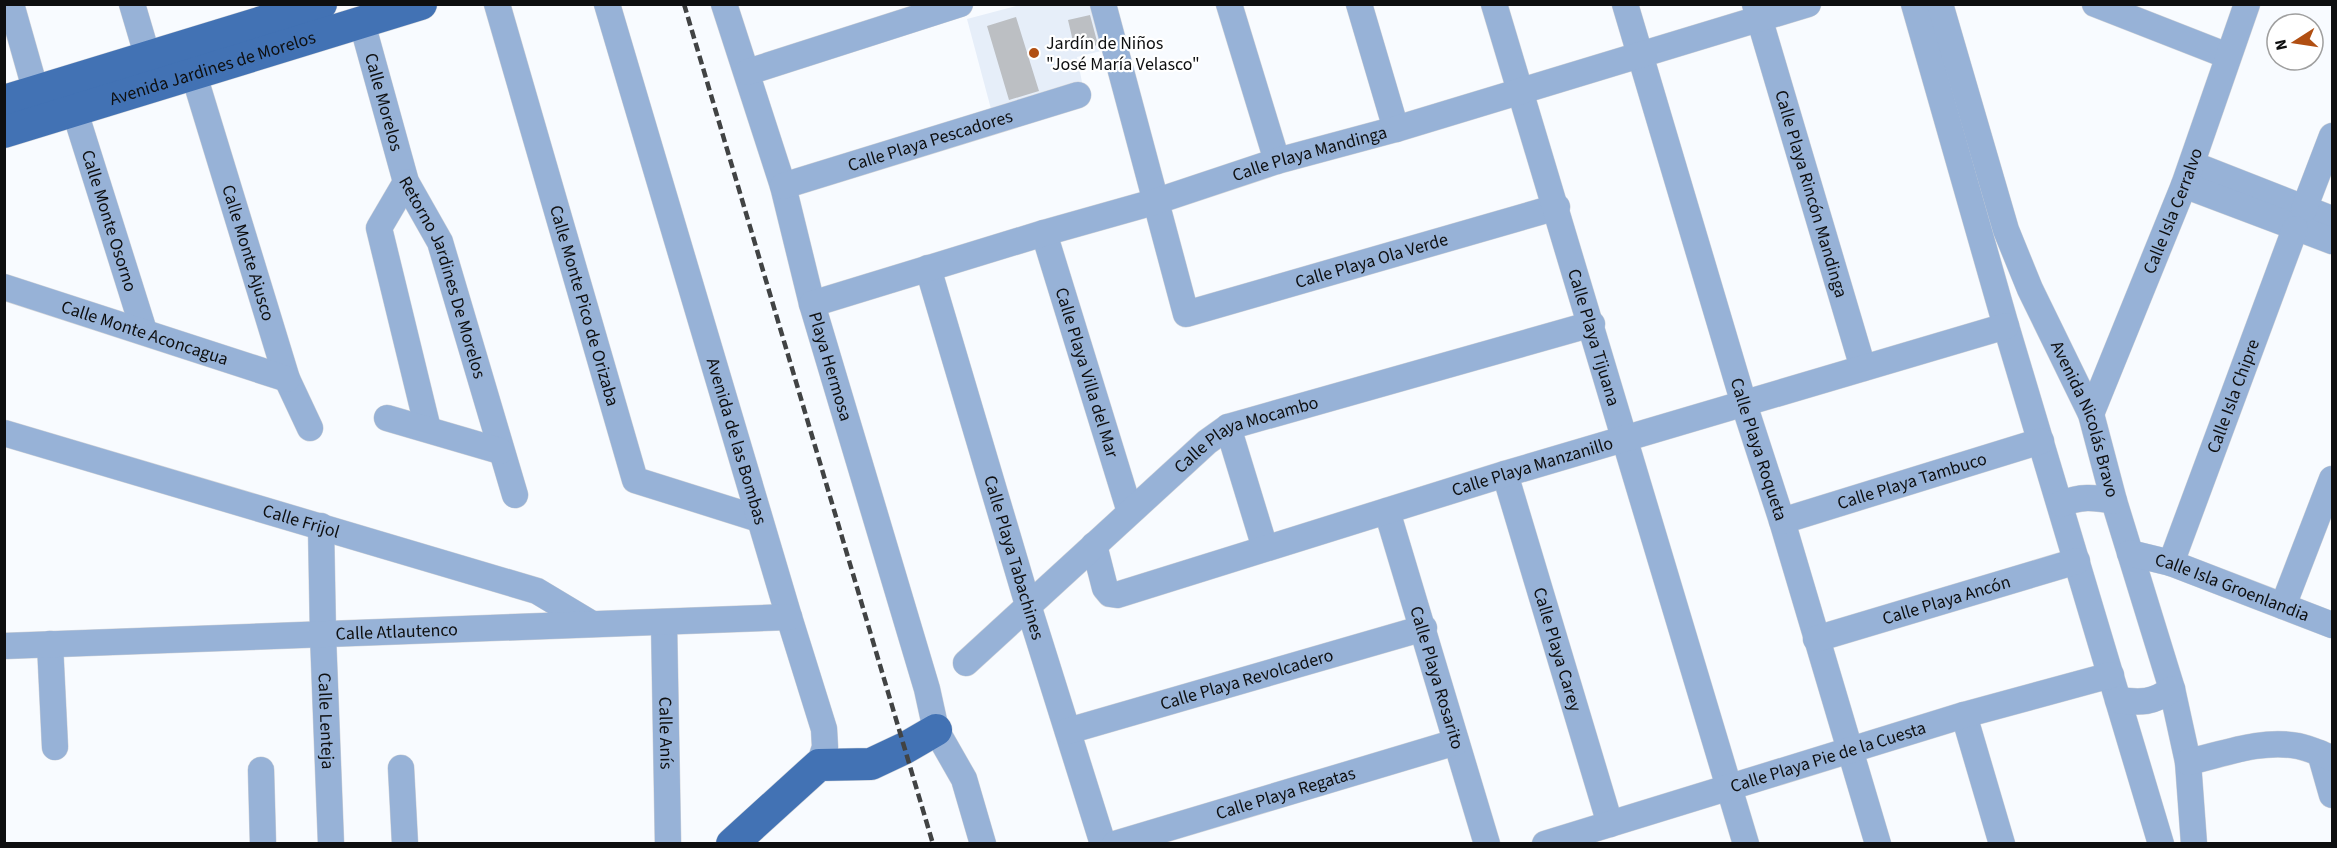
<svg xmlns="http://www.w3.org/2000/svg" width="2337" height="848" font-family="'Source Sans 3',sans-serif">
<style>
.built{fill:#e6eef9}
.building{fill:#bcbfc3}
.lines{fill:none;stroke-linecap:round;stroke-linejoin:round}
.minor-casing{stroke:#d3d5d9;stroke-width:27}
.major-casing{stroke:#d3d5d9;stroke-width:33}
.minor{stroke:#97b2d7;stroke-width:26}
.major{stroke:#4272b4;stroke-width:32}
.rail{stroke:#414344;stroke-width:4.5;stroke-dasharray:9 4.5;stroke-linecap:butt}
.poi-dot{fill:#b14f12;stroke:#fff;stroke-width:2}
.labels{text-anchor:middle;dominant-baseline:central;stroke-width:4.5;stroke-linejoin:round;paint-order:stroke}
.poi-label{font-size:18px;fill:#0e0f10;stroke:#fff;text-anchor:start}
.street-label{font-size:18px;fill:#0e0f10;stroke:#fff}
</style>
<rect width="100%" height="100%" fill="#f8fbff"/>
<path class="built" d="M1020,5H1096L1109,49L1077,57L1082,82L991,109L967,19Z"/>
<path class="building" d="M1090,15L1098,45L1075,50L1068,20Z
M1016,17L1039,91L1009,100L987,26Z"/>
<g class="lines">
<defs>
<g id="minor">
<path d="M11,4L36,92"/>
<path d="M132,4L148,58"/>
<path id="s1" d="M497,4L635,480L759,519"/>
<path id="s2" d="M607,4L789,617L824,729L825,747L819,765"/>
<path id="s3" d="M724,4L783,186L812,304L927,689L936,730L964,779L983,844"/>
<path id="s4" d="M1103,4L1186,314L1557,207"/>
<path d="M1229,4L1277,161"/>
<path d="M1359,4L1396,129"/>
<path id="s5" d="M1494,4L1746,844"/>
<path id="s6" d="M1625,4L1744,404L1782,521L1878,844"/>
<path id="s7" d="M1755,4L1863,368"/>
<path d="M1914,4L2006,326L2161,844"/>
<path id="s8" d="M1940,4L2006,230L2030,289L2091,414L2114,501L2172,689L2188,762L2194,844"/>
<path d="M2095,4L2228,56"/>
<path id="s9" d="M362,23L406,182L440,242L515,495"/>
<path d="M748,72L960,4"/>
<path id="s10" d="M194,75L287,379L310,428"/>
<path id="s11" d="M75,112L144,331"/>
<path d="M2192,164L2332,219"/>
<path d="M406,182L379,228L428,429"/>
<path d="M2184,185L2332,241"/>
<path id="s12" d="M783,186L1078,95"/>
<path d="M2304,209L2332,136"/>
<path id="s13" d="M1044,233L1130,512"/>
<path id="s14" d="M928,268L1028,605L1103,844"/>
<path id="s15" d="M4,287L287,379"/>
<path id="s16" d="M812,304L1044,233L1154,202L1277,161L1396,129L1808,4"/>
<path id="s17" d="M2091,414L2184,185L2247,4"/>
<path d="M387,418L500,451"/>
<path d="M1228,427L1265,548"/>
<path id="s18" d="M4,433L537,591L592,624"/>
<path id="s19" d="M1505,474L1610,824"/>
<path d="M2061,504C2080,496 2094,497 2114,501"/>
<path id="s20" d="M1387,511L1487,844"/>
<path id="s21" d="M1782,521L2041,441"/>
<path id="s22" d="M321,526L323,635L331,844"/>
<path id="s23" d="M1094,545L1105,588L1110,594L1117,595L1505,474L2006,326"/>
<path id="s24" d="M2130,553L2171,563L2332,625"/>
<path id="s25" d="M2171,563L2295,229"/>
<path d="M2283,606L2332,479"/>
<path id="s26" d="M664,622L668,844"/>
<path id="s27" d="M1816,639L2077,561"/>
<path d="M50,644L55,747"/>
<path id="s28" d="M4,646L789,617"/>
<path id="s29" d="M966,663L1207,442L1228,427L1592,324"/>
<path d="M2118,700C2141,703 2153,703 2172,689"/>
<path d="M1964,715L2002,844"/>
<path id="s30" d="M1068,731L1424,628"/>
<path d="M2320,753L2332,795"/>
<path d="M2188,762C2224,754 2261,739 2298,746C2309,748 2321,754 2332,758"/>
<path d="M401,768L405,844"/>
<path d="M261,770L263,844"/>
<path id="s31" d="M1115,844L1456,742"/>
<path id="s32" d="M1545,844L1964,715L2111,675"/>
</g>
<g id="major">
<path d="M4,101L321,4"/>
<path id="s33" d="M4,132L421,4"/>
<path d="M732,844L819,765L871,764L905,748L936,730"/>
</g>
</defs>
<use href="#minor" class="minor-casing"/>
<use href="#major" class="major-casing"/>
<use href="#minor" class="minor"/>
<use href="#major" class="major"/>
<path class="rail" d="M684,4L933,844"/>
</g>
<circle class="poi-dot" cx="1034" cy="53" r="6"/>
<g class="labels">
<g class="poi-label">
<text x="1046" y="43">Jardín de Niños<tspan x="1046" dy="21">"José María Velasco"</tspan></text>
</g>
<g class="street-label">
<text stroke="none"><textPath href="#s33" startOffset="218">Avenida Jardines de Morelos</textPath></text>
<text stroke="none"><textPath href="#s9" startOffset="82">Calle Morelos</textPath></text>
<text stroke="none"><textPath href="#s12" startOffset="154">Calle Playa Pescadores</textPath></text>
<text stroke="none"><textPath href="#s16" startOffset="520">Calle Playa Mandinga</textPath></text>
<text stroke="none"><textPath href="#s7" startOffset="198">Calle Playa Rincón Mandinga</textPath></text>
<text stroke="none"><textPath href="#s17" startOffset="219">Calle Isla Cerralvo</textPath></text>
<text stroke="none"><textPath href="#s11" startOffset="114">Calle Monte Osorno</textPath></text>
<text stroke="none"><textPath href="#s10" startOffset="186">Calle Monte Ajusco</textPath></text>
<text stroke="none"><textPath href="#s4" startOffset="514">Calle Playa Ola Verde</textPath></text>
<text stroke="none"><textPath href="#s9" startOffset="268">Retorno Jardines De Morelos</textPath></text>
<text stroke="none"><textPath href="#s1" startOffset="314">Calle Monte Pico de Orizaba</textPath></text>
<text stroke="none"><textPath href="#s15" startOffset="148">Calle Monte Aconcagua</textPath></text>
<text stroke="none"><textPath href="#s5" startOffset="348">Calle Playa Tijuana</textPath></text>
<text stroke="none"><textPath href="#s3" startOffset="378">Playa Hermosa</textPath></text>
<text stroke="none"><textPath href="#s13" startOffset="146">Calle Playa Villa del Mar</textPath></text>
<text stroke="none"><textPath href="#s25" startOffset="178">Calle Isla Chipre</textPath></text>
<text stroke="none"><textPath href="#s8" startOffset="441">Avenida Nicolás Bravo</textPath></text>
<text stroke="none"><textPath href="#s29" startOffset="366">Calle Playa Mocambo</textPath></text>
<text stroke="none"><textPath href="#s2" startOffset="456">Avenida de las Bombas</textPath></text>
<text stroke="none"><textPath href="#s6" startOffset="465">Calle Playa Roqueta</textPath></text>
<text stroke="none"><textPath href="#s23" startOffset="494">Calle Playa Manzanillo</textPath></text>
<text stroke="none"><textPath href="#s21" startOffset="136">Calle Playa Tambuco</textPath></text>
<text stroke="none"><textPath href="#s18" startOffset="310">Calle Frijol</textPath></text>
<text stroke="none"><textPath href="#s14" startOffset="302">Calle Playa Tabachines</textPath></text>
<text stroke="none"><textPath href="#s24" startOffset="108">Calle Isla Groenlandia</textPath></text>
<text stroke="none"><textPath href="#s27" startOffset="136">Calle Playa Ancón</textPath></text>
<text stroke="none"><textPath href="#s28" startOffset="393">Calle Atlautenco</textPath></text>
<text stroke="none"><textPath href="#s19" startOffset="183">Calle Playa Carey</textPath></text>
<text stroke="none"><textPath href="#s20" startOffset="174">Calle Playa Rosarito</textPath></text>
<text stroke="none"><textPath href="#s30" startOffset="186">Calle Playa Revolcadero</textPath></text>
<text stroke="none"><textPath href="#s22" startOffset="195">Calle Lenteja</textPath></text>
<text stroke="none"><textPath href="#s26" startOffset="111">Calle Anís</textPath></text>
<text stroke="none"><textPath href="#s32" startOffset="296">Calle Playa Pie de la Cuesta</textPath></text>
<text stroke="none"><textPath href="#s31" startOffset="178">Calle Playa Regatas</textPath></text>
</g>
</g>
<rect width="2337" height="848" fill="none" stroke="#0e0f10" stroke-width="12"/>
<g transform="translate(2295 42) rotate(258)"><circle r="28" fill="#ffffff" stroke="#9f9f9f" stroke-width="1.5"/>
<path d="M0-4.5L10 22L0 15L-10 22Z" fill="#b14f12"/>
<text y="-9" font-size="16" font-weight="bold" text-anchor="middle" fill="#0e0f10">N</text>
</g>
</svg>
